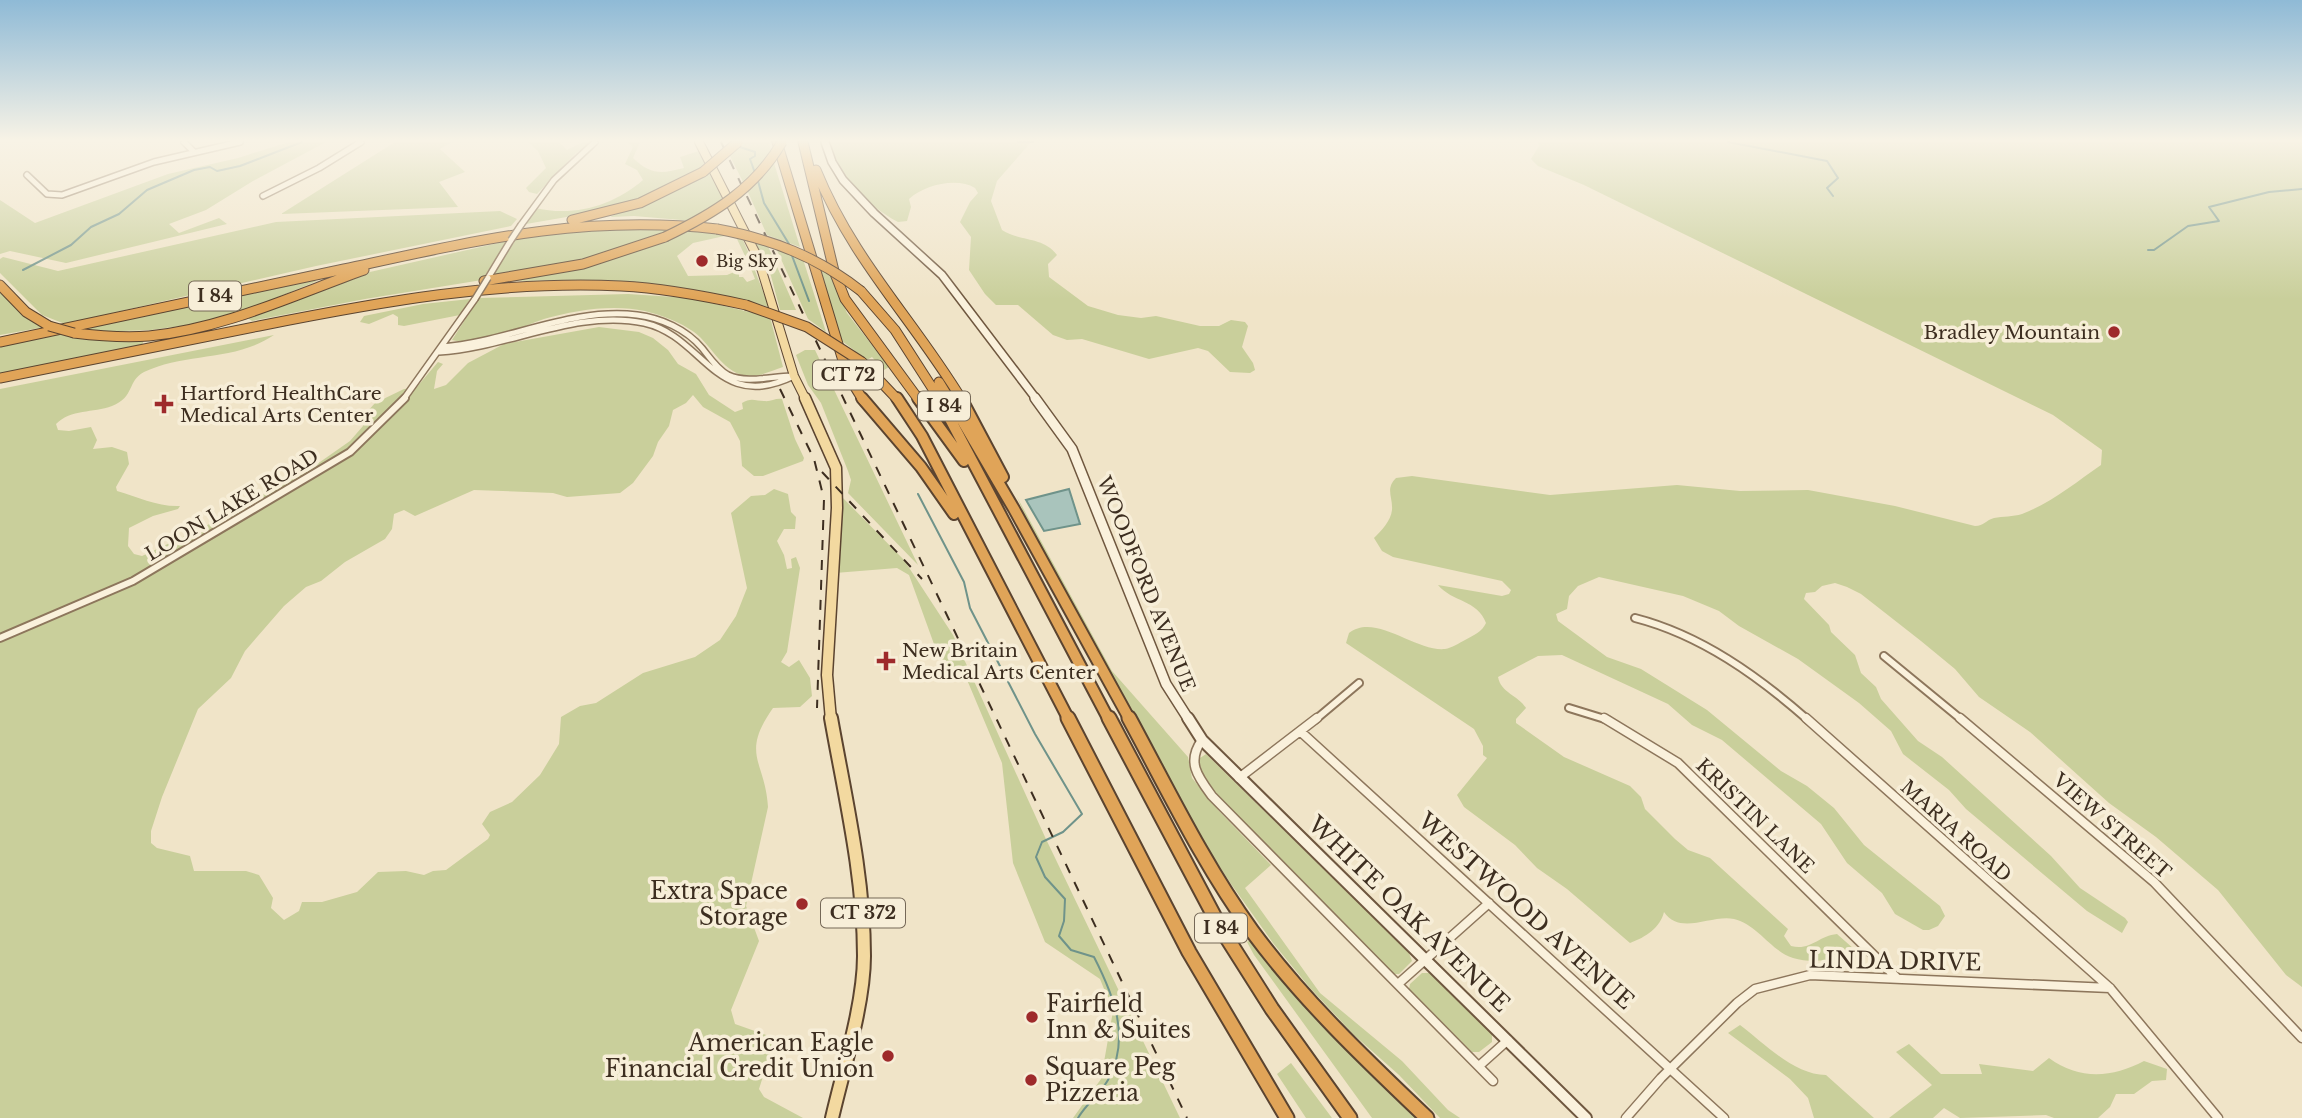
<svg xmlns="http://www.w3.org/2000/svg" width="2302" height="1118" font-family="'Libre Baskerville',serif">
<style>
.green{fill:#c9cf9b}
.water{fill:#a9c4bc;stroke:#6f938a;stroke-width:2}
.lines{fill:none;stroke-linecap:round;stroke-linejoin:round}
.stream{stroke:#6f938a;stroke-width:2}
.street-far2-casing{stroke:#8d765c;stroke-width:8}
.street-far1-casing{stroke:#8d765c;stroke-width:10}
.street-casing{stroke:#8d765c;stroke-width:11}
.secondary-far2-casing{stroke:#6f573f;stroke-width:10}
.secondary-far1-casing{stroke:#6f573f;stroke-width:12}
.secondary-casing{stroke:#6f573f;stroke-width:14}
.primary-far2-casing{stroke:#5b4430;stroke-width:10}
.primary-far1-casing{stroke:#5b4430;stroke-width:13}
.primary-casing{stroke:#5b4430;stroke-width:16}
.highway-far2-casing{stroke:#5b4430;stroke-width:11}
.highway-far1-casing{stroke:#5b4430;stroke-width:14}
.highway-casing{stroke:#5b4430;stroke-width:17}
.street-far2{stroke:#faf1dc;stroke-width:5}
.street-far1{stroke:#faf1dc;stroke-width:6}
.street{stroke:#faf1dc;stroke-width:8}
.secondary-far2{stroke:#faf1dc;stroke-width:7}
.secondary-far1{stroke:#faf1dc;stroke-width:9}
.secondary{stroke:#faf1dc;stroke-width:10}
.primary-far2{stroke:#f3d9a0;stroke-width:8}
.primary-far1{stroke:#f3d9a0;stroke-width:10}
.primary{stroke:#f3d9a0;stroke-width:12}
.highway-far2{stroke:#e0a458;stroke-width:9}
.highway-far1{stroke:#e0a458;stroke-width:10}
.highway{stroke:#e0a458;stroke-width:13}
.rail{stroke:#3d2e20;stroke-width:2;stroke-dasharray:10 10;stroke-linecap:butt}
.street-bridge-casing{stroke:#8d765c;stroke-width:8;stroke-linecap:butt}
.highway-bridge-casing{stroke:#5b4430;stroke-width:11;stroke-linecap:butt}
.street-bridge{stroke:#faf1dc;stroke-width:5}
.highway-bridge{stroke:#e0a458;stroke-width:9}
.poi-dot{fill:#9e2a2b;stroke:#f7eed8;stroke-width:2.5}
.labels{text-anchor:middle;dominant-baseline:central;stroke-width:7;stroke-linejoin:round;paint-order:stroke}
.far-poi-label{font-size:16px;fill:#3d2e20;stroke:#f7eed8;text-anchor:start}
.shield{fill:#f7eed8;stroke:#756857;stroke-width:2}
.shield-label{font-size:18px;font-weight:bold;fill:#3d2e20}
.poi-label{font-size:19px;fill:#3d2e20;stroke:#f7eed8;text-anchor:start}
.street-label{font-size:19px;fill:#3d2e20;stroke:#f7eed8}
.near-poi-label{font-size:23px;fill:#3d2e20;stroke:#f7eed8;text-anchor:end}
.near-street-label{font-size:23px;fill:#3d2e20;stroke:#f7eed8}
</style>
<rect width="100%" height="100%" fill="#f0e4c8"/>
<path class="green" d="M289,142H326L253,181L206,210L169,224L179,233L219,218L227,224L66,263L10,251L0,254V200L35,223L168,174L238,158Z
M395,142H452L440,149L465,172L439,182L458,207L281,214Z
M528,142H559L567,150L583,142H592L576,153L537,194L529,192L526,188L546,168L538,151Z
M627,142H640L633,158C651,175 661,174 684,168L680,157L699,151L708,165L639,199L584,214L526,224L535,208C574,217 613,206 643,180L637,170L625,164L633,147Z
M740,142H769L772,156L745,186L729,154Z
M830,142H1031L997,181L991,201L1002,230C1020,242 1043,236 1057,255L1048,264L1049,277L1088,306L1118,315L1141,318L1156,316L1200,326H1219L1231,320L1245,322L1248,326L1242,347L1253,363L1255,370L1250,373L1230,372L1208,351L1198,348L1149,359L1082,339L1067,340L1053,335L1018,305H996L985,294L969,270L971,237L960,222L970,202L978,193L975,188C957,177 924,185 909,199L911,207L907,221L898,222C866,205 840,177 830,142Z
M1538,142H2302V987L2286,975L2218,890L2156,837L2109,803L2030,732L1979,697L1955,669L1921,641L1861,594L1847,587L1835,583L1822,586L1815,592L1806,593L1804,599L1829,625L1831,632L1855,655L1861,673L1876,687L1881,699L1918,741L1942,757L2051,856L2080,888L2125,918L2128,922L2122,933L2087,911L1966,809L1949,790L1903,754L1891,731L1859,703L1798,659L1739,626L1719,611L1683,596L1599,577L1578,586L1569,596L1567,609L1556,614L1558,621L1607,657L1641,669L1707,710L1781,771L1807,786L1834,808L1864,845L1940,906L1945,916L1938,926L1929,930H1923L1895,914L1882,893L1847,863L1821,824L1722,740L1692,725L1668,704L1562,655L1538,656L1498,677C1501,693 1518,695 1526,708L1516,719V723L1564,757L1630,786L1641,797L1645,809L1675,839L1688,850L1710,858L1788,929L1784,936L1791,946C1811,951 1818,936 1837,934L1854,949L1857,956L1852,961C1833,958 1811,964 1793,958C1771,951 1758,925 1734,919C1712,914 1680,936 1664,912C1660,928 1646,937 1630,943L1567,889L1537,868L1515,845L1464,807L1457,795L1487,758L1483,755V746L1474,729L1346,643L1349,633C1375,612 1416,652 1445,649C1452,648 1459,643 1465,640C1474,635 1482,632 1486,623C1478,600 1452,602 1438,585L1502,596L1509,594L1511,590L1502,581L1393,557L1382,551L1374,538C1381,531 1391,521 1392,510C1393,497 1385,489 1396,478L1412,476L1550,495L1677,485L1740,491L1808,490L1895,506L1975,526C1984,526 1986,520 1994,518C2003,516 2013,517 2022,514C2051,503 2075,483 2101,465L2102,450L2053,415L1584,185L1538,166L1531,159L1539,146Z
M774,163L800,247L767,235L747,190Z
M710,170L724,203L693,221L634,216L610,217Z
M500,211L517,219L511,226L316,266L65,324L42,315L0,273V259L3,257L58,271L276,222Z
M621,227L679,228L608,255L491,279L516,239Z
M689,228L742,238L750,256L742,260L746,258L736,237L729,235L693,243L677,256L688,276L727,275L739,270V277H743L747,282L755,279L749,264H744L752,263L769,307C676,281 601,279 506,281L583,267Z
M507,241L482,280L365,299L252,321L249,319V316L361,274Z
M754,241L767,244L796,310H780L771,276Z
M776,248L803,259L826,332L808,319Z
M815,265L830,274L847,313L889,367L884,370L872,357L867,360L838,338Z
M309,281H317L244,311L195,324L151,330L94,332L88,328Z
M0,291L21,313L45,327L0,335Z
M628,294L690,298L770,317L783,367C773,370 761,376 752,376C724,377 713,346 694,332C680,322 661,315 645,311C613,304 575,310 544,319C517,328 481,348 452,340L479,298Z
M470,299L460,315L404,326L398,325V317L393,314L369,324L360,322L364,316L423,304Z
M599,327L639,332L653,338L668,350L678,364L696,374L709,395L735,412L743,409L742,403C751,397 756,401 764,401C771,402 775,398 782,399L795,439L804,458L803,461L763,476H754L742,466L740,441L730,422L703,407L693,395L686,403L673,410L669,426L658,442L653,456L633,483L620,493L567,497L553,493L474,490L415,516L404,510L394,514L392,529L385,539L345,562L321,581L306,587L284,606L245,651L231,678L198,709L162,797L151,831V843L157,848L190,856L194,871H246L259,875L273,898L271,908L284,920L299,911L302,902H322L357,892L378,872L406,871L424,875L433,871L446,870L488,839L490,835L482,824L490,812L512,802L540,775L559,744L561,717L580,706L596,703L643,673L695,657L720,640L736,616L747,588L731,513L751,496L765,495L774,489L788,494L791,512L796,517L795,529H784L777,541L784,555L787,569L792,568L791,559L796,557L800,568L787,652L781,662L789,667L799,660L810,678L812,696L800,707L773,708C740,755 765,760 768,807L746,906L759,941L731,1010L735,1024L769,1036L773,1045L759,1089L764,1097L803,1118H0V389L274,335C234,362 185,352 144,372C127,381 135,397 112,406C93,413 71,409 56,424L58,430L69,431L91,427L97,440L93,449L112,447L127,452L129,464L116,487L117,491C138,497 158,507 180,506L178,509L153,516L129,528L128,546L134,554L142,556L202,528L310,469L350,441L363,426L367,412L375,403L404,389L416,388L438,362L443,364L437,371L434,389L446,385L468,363L504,344Z
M60,332L145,338L142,345L0,374V345Z
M805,350H815L918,565L848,493L851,480L848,471L821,403L808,385L796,355Z
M842,497L904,560L953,635L1045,837L1180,1118H1073L1101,1079L1113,1011L1100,979L1045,942L1013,863L1002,763L965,675L947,680L909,575L897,568L835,573Z
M1017,497L1112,671L1188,757L1192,778L1219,811L1271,865L1245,888L1320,993L1402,1061L1448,1110L1460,1118H1440L1399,1075L1354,1035L1310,988L1273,943L1231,884L1201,838L1034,537Z
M1206,754L1409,953L1412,961L1399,974H1393L1229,810L1199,773L1197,760Z
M1251,939L1325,1029L1417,1118H1372L1254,955L1247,942Z
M1422,973H1429L1436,978L1492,1032V1042L1479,1052H1472L1409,989L1410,984Z
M1740,1025C1764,1043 1794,1075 1826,1075L1874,1118H1814L1808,1098L1790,1079L1728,1033Z
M1909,1044L1941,1074H1982L1979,1064L2033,1071L2049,1058C2079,1080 2112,1078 2144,1061L2167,1069L2166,1080L2152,1081L2134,1094H2116L2110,1107L2098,1118H2054L2046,1115L1960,1118L1944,1108L1933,1118H1889L1932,1085L1896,1052Z
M1291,1063L1332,1118H1306L1277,1074Z"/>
<path class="water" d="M1069,489L1080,524L1044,531L1026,500Z"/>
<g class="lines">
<path class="stream" d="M1018,142H1033
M1728,142L1827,161L1838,178L1827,188L1833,196
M737,146L755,152V156L750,159L755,173
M758,181L764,203L789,244
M2148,250H2154L2188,226L2219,221L2209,207L2269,192L2302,189
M791,253L809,301
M23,270L71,245L91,227L119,214L147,190L194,170L210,167L217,171L240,166L302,142
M918,494L964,582L970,608L1035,734L1082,814L1063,832L1042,842L1036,857L1045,877L1065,899L1064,921L1059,936L1071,950L1094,957C1114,996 1131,1038 1108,1080C1100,1094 1086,1104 1078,1118"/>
<defs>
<path id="street-far2" d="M184,142L194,152
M27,175L47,194L62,195L154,162L240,142
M263,196L319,168L361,142
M521,225L554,180L595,142
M488,278L511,240
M442,347C508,342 570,307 637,315C661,318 686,329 702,348C710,358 717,369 728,375C748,384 771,376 792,376
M439,352C508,348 576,309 644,323C704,336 716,414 794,376
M403,400L475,299"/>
<path id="street-far1" d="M1635,618C1701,635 1758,676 1808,720
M0,638L133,581L350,452L405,398
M1884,656L1962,720
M1569,708L1608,720
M1315,720L1359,683"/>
<path id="street" d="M1604,718L1678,763L1897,978
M1806,718L2110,988L2218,1118
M1960,718L2154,882L2302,1038
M1301,732L1724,1118
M1202,740C1186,762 1198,777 1212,796L1493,1081
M1239,778L1317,718
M1398,984L1489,903
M1479,1066L1508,1040
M1626,1118L1661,1078L1737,1003L1755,989L1810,975L2110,988"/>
<path id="secondary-far2" d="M825,142L832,162L843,180L874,213L942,275L1037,400"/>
<path id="secondary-far1" d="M1035,398L1072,449L1166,684L1189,720"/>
<path id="secondary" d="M1188,718L1202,740L1586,1118"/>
<path id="primary-far2" d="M699,142L758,258L794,376L806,400"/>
<path id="primary-far1" d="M805,398L836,468L837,508L827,675L831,720"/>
<path id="primary" d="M831,718C845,797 864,876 864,956C864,1005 843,1070 832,1118"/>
<path id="highway-far2" d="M777,142L847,374L863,400
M803,142L834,271L845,299L919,400
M816,170C853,261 913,319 962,400
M572,220L640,203L703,172
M484,281L583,264L665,237
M0,285L26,312L49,326
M861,291L895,330L940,400
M74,333C99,336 124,338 149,336C223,329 294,295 364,270
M0,342C114,317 229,294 344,269C474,241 582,214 717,229
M862,362L898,400
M0,378C86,361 173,343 259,326C379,302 499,280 621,286C663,288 705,296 746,305
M939,382L950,400"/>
<path id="highway-far1" d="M862,398L921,467L954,514
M897,398L922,436L1069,720
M918,398L964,461
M939,398L1109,720
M949,398L1014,509L1130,720
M961,398L1003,477"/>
<path id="highway" d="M1068,718L1189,952L1287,1118
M1109,718L1220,927L1272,1009L1350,1118
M1129,718C1168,790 1204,865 1252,931C1303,1000 1365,1059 1427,1118"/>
</defs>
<use href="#street-far2" class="street-far2-casing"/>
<use href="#street-far1" class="street-far1-casing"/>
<use href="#street" class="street-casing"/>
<use href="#secondary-far2" class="secondary-far2-casing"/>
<use href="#secondary-far1" class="secondary-far1-casing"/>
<use href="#secondary" class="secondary-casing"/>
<use href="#primary-far2" class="primary-far2-casing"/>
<use href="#primary-far1" class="primary-far1-casing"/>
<use href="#primary" class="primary-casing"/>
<use href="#highway-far2" class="highway-far2-casing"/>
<use href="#highway-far1" class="highway-far1-casing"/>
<use href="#highway" class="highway-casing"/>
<use href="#street-far2" class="street-far2"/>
<use href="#street-far1" class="street-far1"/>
<use href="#street" class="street"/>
<use href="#secondary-far2" class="secondary-far2"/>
<use href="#secondary-far1" class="secondary-far1"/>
<use href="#secondary" class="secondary"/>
<use href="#primary-far2" class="primary-far2"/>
<use href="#primary-far1" class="primary-far1"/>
<use href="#primary" class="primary"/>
<use href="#highway-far2" class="highway-far2"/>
<use href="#highway-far1" class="highway-far1"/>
<use href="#highway" class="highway"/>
<path class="rail" d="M721,142L1187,1118
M780,389L814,459L824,499L817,708
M822,472L922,579"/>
<defs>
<path id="street-bridge" d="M511,240L521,225
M475,299L488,278"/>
<path id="highway-bridge" d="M703,172L738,142
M717,229C771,239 818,257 861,291
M665,237C713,214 755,189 782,142
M746,305L807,327L862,362
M49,326L74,333"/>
</defs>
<use href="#street-bridge" class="street-bridge-casing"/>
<use href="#highway-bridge" class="highway-bridge-casing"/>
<use href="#street-bridge" class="street-bridge"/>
<use href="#highway-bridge" class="highway-bridge"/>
</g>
<linearGradient id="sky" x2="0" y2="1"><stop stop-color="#8fbad6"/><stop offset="0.47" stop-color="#f8f3e6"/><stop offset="1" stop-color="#f8f3e6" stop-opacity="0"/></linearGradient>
<rect width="2302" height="299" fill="url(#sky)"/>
<g class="poi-dot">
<circle cx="702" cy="261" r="7"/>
<circle cx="2114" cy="332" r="7"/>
<path d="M160.5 393.5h7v7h7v7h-7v7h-7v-7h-7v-7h7z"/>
<path d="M882.5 650.5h7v7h7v7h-7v7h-7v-7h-7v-7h7z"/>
<circle cx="802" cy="904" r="7"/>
<circle cx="1032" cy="1017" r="7"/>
<circle cx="888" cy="1056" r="7"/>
<circle cx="1031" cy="1080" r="7"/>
</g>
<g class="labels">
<g class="far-poi-label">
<text x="716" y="261">Big Sky</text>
</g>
<g class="shield">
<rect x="189" y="281.5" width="52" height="29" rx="5"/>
<rect x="813" y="360.5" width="70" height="29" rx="5"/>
<rect x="918" y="391.5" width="52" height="29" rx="5"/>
<rect x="821" y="898.5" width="84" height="29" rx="5"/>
<rect x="1195" y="913.5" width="52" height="29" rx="5"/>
</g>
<g class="shield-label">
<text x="215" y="296">I 84</text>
<text x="848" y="375">CT 72</text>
<text x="944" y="406">I 84</text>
<text x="863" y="913">CT 372</text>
<text x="1221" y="928">I 84</text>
</g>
<g class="poi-label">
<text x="2100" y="332" text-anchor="end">Bradley Mountain</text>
<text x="180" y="393">Hartford HealthCare<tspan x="180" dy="22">Medical Arts Center</tspan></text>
<text x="902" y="650">New Britain<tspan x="902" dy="22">Medical Arts Center</tspan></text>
</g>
<g class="street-label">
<text transform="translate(232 505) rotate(-31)">LOON LAKE ROAD</text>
<text transform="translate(1146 584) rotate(68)">WOODFORD AVENUE</text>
<text transform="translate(1755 816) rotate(44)">KRISTIN LANE</text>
<text transform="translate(2112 826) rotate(41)">VIEW STREET</text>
<text transform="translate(1956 831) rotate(42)">MARIA ROAD</text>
</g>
<g class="near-poi-label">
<text x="788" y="891">Extra Space<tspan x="788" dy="26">Storage</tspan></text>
<text x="1046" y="1004" text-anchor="start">Fairfield<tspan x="1046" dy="26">Inn &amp; Suites</tspan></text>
<text x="874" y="1043">American Eagle<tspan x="874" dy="26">Financial Credit Union</tspan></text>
<text x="1045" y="1067" text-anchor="start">Square Peg<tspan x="1045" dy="26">Pizzeria</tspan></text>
</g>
<g class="near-street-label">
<text transform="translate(1526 911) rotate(42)">WESTWOOD AVENUE</text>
<text transform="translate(1409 914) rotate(44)">WHITE OAK AVENUE</text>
<text transform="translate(1895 961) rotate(1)">LINDA DRIVE</text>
</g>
</g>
</svg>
